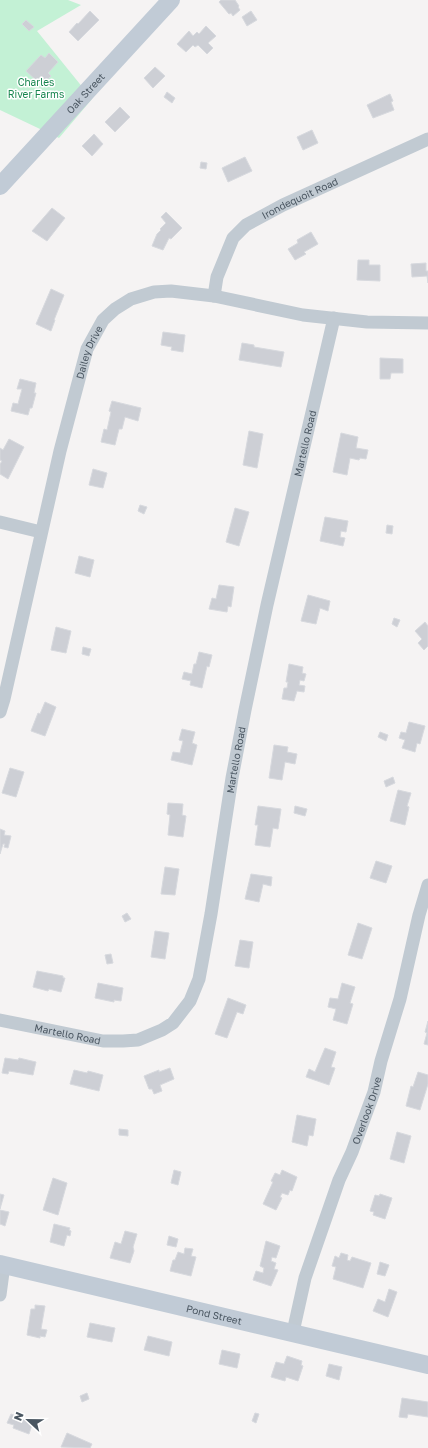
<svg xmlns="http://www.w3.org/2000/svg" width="428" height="1448" font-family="'Golos Text',sans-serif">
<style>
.green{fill:#c3f1d5}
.building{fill:#cdcfd5;stroke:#d7d9de}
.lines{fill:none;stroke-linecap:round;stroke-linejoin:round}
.minor{stroke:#c1cad2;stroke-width:13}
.secondary{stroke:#c1cbd6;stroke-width:18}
.labels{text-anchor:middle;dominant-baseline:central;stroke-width:3;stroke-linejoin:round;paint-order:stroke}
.park-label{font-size:10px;fill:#17864f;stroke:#fff}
.street-label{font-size:10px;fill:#4a5661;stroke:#fff}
</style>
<rect width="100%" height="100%" fill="#f5f3f3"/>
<path class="green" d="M0,0H68L81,5L37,31L92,99L59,138L0,110Z"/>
<path class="building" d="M221,0H235L239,6L238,7L240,10L233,16L231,13L229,14L219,2Z
M90,11L99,20L78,41L69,32L77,23L78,24Z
M251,11L257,20L247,26L242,17Z
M26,20L34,27L29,31L22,24Z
M206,26L216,36L208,43L213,48L207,54L198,45L195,47L193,45L186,52L177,44L189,31L193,36L197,32L199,34Z
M49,53L58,62L48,73L51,76L46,81L41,76L37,81L26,71L41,55L45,58Z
M155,67L165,76L153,88L144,78Z
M167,92L175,98L172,103L164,97Z
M390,94L393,101L391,102L394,110L373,118L367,105Z
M120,107L130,117L115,132L105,122Z
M312,130L318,143L303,150L297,137Z
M94,134L103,144L92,156L82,146Z
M245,157L252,171L228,182L222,168Z
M201,162L207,163L206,169L200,168Z
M52,208L65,218L47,241L32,231Z
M166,212L182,228L171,239L169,238L163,250L152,246L157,234L161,230L160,229L166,223L161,217Z
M311,232L318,244L304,252L306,254L295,260L288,249L298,243L297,240Z
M358,260H369V265H380V281L357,280Z
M426,263V271H428V283L427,276L412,277L411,264Z
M51,289L64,295L54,320H55L51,331L36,324Z
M163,332L185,335L183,352L171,350L172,347L161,345Z
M242,343L254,345V347L284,352L281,367L239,360Z
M380,358L403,359V373H391L390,379H380Z
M20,379L36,383L34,393H36L32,408H30L28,415L11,411L13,403L18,404L22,389H17Z
M112,401L141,408L138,421L125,417L122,429H119L115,445L101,442L104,429L107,430L111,412L109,411Z
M249,431L263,434L257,468L243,465Z
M341,433L358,437L356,448L368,450L366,459L360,458L359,460L350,458L347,475L333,472Z
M9,439L24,447L8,479L0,474V464L2,461L0,460V448L3,450Z
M93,469L107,473L103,488L89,485Z
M140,505L147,507L144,514L138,511Z
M235,508L249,512L239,546L226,542Z
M325,517L348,521L346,532L341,531L340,537L345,538L343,546L320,541Z
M387,525L393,526L392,534L386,533Z
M79,556L94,560L90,577L75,573Z
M219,585L234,587L231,607L228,606L227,612L209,609L212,598L216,599Z
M308,595L330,601L328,611L320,608L316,624L301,621Z
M394,618L400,620L397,627L392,624Z
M425,622L428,626V646L424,650L418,643L422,639L415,631Z
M56,627L71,631L66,653L51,650Z
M83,647L91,649L89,656L82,654Z
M199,652L212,655L209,667L207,666L202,688L190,685L191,681L182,679L184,672L192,674L194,664H196Z
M289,664L303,667L302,673L306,674L304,681L300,680L299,685L305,686L304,692L297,691L294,701L282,699L284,688H287L288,682H286Z
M45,702L56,707L45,736L31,731L38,713L40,714Z
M409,722L425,726L420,744L417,743L415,752L402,748L405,740L399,738L401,732L406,733Z
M182,729L195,732L192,743L197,745L192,765L171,760L173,752L180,753L183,741L179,740Z
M380,732L388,735L386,741L378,737Z
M274,745L288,747L287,752L297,754L295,764L285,762L282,780L269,778Z
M10,768L24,772L16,797L2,793Z
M393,777L395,783L386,787L384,781Z
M398,790L411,793L407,806L409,807L405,825L390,821Z
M168,803L183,804L182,815L186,816L183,837L168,835L170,815L167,814Z
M258,806L281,809L278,829L273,828L270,847L255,845L258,825H255Z
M295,806L307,809L305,816L294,813Z
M0,829L5,831L4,835L11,836L8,848L4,847L5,844H3L0,854Z
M376,861L392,866L386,883L370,878Z
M165,867L179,869L175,895L161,894Z
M251,874L272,877L271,886L263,884L259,902L245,899Z
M127,913L131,919L125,922L122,916Z
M358,923L372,928L362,959L348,955Z
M155,931L169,933L165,959L151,957Z
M240,940L253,942L249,968L235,966Z
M111,954L113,963L107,964L105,955Z
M37,971L63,976V978H65L61,992L49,989L48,991L33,987Z
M98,983L123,988L121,1001L114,1000V1002L95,998Z
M342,983L355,987L350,1003L353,1004L347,1024L333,1020L336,1009L328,1007L330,998L338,999Z
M228,998L246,1005L243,1014L237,1012L227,1038L215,1034Z
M428,1021V1045L424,1044L427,1033L425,1032Z
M325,1048L336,1052L331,1067L335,1068L329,1085L306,1077L309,1069L315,1072Z
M5,1058L18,1060L19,1058L36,1062L33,1075L9,1071L8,1074L2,1073Z
M170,1068L174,1079L160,1085L162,1091L154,1094L152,1089H149L144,1076L159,1070V1072Z
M74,1070L87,1073L88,1071L103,1075L99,1091L70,1084Z
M418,1072L428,1075V1084L420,1110L406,1106L411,1086L413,1087Z
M297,1115L316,1119L313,1136L309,1135L307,1146L292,1142Z
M119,1129L128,1130V1136L119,1135Z
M397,1132L411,1136L404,1163L390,1159Z
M174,1170L181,1172L178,1185L171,1183Z
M282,1170L297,1177L292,1191L290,1190L288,1195L282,1193L280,1197L282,1198L276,1210L263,1204L273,1182L271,1181L275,1173L280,1175Z
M53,1178L67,1183L58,1215L43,1210Z
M0,1194L4,1195L0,1209Z
M380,1194L392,1198L385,1219L373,1215L374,1212L370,1211L375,1195L379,1196Z
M0,1210L9,1212L5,1226L0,1224Z
M54,1224L70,1228L69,1230L71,1231L70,1236L67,1235L64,1246L50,1242Z
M125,1231L137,1234L133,1247L134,1251L130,1263L110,1258L115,1242L121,1244Z
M169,1236L178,1239L176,1247L167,1245Z
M266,1241L280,1246L276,1258L272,1257L271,1261L276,1263L274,1269L278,1270L271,1286L253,1280L256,1271L263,1273L264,1268L260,1266Z
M185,1248L193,1249L191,1256L196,1257L191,1276L170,1271L173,1260H175L178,1252L184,1254Z
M341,1253L348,1255L347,1260L350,1261L352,1257L371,1263L363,1288L333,1279L336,1267L332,1266L335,1256L339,1258Z
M380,1262L389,1265L385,1276L377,1274Z
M389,1289L397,1292L388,1317L373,1311L378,1299L385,1302Z
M35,1305L45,1306L41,1329L47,1330L45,1337L40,1336V1338L27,1335L31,1309H35Z
M90,1323L115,1328L112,1342L87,1337Z
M148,1336L172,1342L169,1356L144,1350Z
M222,1350L240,1354L237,1368L219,1364Z
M287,1356L302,1361L301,1365L303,1366L298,1381L286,1377L285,1381L271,1377L276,1362L284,1364Z
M329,1364L342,1367L339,1380L326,1376Z
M87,1393L89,1399L82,1402L80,1396Z
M402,1398L428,1402V1417L408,1414L407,1418L399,1417Z
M255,1413L259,1414L256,1423L252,1421Z
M11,1414L33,1422L29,1434L13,1428L14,1425L7,1423Z
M67,1433L92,1444L90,1448L61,1447Z"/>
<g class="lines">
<g class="minor">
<path id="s1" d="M214,296L217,277L233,238L246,225L283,205L428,139"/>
<path d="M0,522L41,532"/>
<path id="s2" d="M0,712L4,699L60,451L87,349L103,320L115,309L131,299L154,292L171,291L214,296L303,315L367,322L428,323"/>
<path id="s3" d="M0,1020L103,1041H123L138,1040L162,1030L173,1023L190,1001L199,979L211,914L232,778L245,710L267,605L334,318"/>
<path d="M0,1295L4,1265"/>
<path id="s4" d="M293,1332L305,1278L339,1180L352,1152L374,1092L381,1061L400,999L419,915L428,885"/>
</g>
<g class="secondary">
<path id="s5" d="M0,186L171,0"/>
<path id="s6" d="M0,1264L428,1365"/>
</g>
</g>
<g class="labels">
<g class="park-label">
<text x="36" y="82">Charles<tspan x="36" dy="12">River Farms</tspan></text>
</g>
<g class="street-label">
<text stroke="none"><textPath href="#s5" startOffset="126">Oak Street</textPath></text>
<text stroke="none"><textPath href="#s1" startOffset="140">Irondequoit Road</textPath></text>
<text stroke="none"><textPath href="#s2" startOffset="371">Dailey Drive</textPath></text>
<text stroke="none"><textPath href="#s3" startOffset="777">Martello Road</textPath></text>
<text stroke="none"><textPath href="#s3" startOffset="453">Martello Road</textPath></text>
<text stroke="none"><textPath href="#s3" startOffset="69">Martello Road</textPath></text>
<text stroke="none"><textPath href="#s4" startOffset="234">Overlook Drive</textPath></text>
<text stroke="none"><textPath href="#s6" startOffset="220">Pond Street</textPath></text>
</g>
</g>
<g transform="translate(28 1420) rotate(292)" stroke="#ffffff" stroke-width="3" paint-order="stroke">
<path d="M0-3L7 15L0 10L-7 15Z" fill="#4a5661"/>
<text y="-6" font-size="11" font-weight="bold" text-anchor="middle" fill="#4a5661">N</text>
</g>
</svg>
